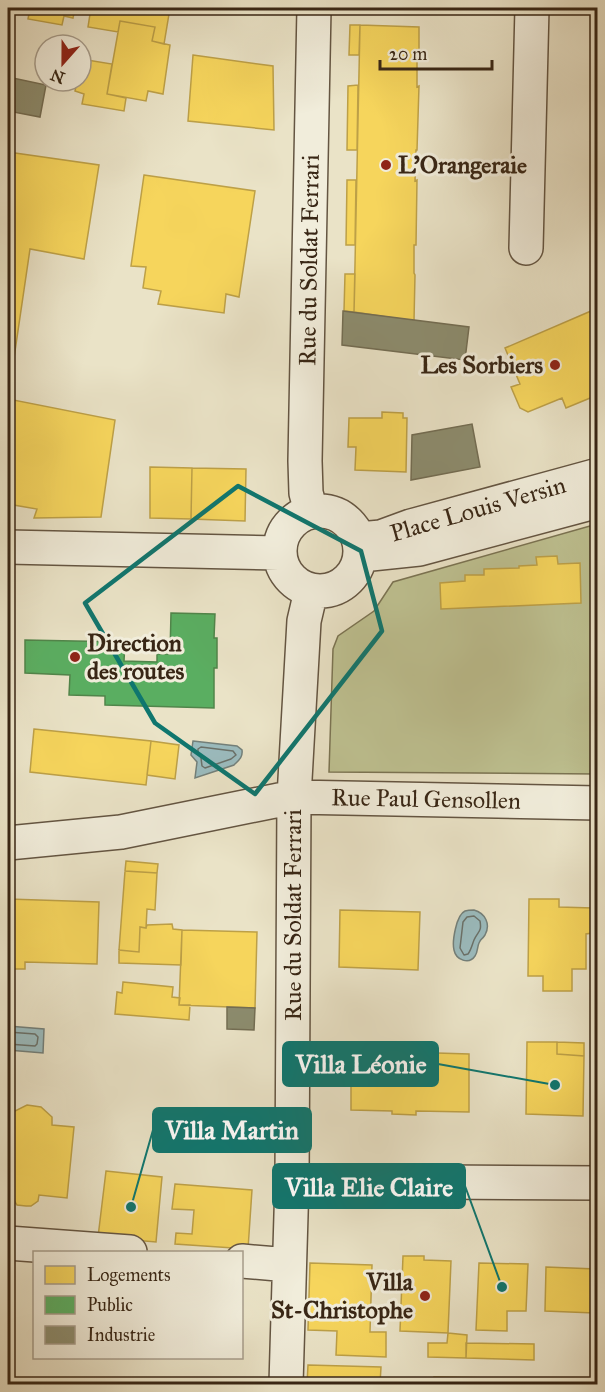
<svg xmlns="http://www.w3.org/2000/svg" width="605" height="1392" font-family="'IM FELL Great Primer',serif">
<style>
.green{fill:#bec191;stroke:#7b7453;stroke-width:1.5}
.water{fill:#9bbcbf;stroke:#73807b;stroke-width:1.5}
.homes{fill:#f6d55c;stroke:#bda047;stroke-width:1.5}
.public{fill:#5aae61;stroke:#50854a;stroke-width:1.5}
.industry{fill:#8c8c6e;stroke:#736d53;stroke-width:1.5}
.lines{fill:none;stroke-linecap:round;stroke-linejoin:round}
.shore{stroke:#6a716a;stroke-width:1.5}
.minor-casing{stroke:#645542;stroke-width:36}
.minor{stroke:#f1eddb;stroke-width:33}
.marked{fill:none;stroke:#0f766e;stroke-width:4.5;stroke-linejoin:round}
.poi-dot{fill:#8f2418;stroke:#f1eddb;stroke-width:2}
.labels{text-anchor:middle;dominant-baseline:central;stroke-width:6;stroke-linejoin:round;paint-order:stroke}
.poi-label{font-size:24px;font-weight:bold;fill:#382615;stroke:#f1eddb;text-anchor:start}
.street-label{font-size:24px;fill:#382615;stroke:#f1eddb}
.leader{fill:none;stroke:#0f766e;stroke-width:2}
.callout-dot{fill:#0f766e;stroke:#f1eddb;stroke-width:2}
.callout{fill:#0f766e;stroke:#0f766e;stroke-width:2}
.callout-label{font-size:26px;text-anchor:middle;font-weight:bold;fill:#fff}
</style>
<rect width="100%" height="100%" fill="#eae3c7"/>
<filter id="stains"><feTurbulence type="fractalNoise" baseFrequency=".00333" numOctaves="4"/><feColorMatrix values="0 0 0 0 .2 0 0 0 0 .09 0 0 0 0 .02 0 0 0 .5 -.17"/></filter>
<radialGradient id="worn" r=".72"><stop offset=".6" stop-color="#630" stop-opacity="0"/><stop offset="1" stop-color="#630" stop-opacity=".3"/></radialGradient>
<path class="green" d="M597,524V774L329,772L333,649L338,636L374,611L393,582Z"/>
<path class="water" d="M193,741L237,746L242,750C243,757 239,760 234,765L195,778L197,762L191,755Z
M474,910C485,913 491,924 485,935C481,941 482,937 479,943C477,947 478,952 475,956C469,965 456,960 454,950C452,942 456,915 465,911C468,910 471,910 474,910Z
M8,1026L44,1029L43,1053L8,1050Z"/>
<path class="homes" d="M30,8H75L73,18L64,16L62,25L28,19Z
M91,8H170L164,44L152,41L155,27L120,21L118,32L88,27Z
M428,8H478V9L428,10Z
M120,21L155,27L152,41L170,45L163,94L148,91L146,101L107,94Z
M350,25H360L359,55H349Z
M360,25L419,27V57L417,58V87L419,86L417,150H416L415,181L417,180L416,245H414V273L415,275L414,321L354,312Z
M193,55L273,66L274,130L188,121Z
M81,59L112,64L107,94L126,98L124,111L82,104L84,94L75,91L77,81H81Z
M358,85L357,150H347L348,86Z
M8,152L99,165L84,259L30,249L8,399L115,420L101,517L34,518L37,509L8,504Z
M144,175L255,191L239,297L226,294L224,313L158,304L161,291L143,288L146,267L131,266Z
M347,180H356L355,245H346Z
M345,274H355L354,312L344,311Z
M598,308V383L591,386L595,396L566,408L562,398L528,412L520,408L511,387L520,384L505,348Z
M382,412L403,413V418H407L406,472L355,470L356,447H348L349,418H382Z
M150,467L192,468L191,519L150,518Z
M192,468L246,469L245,521L191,519Z
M557,556L558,564L580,563L581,603L441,609L440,583L465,581V575H484V569L519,568V566L537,565L536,557Z
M8,663H14L12,691H8Z
M34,729L151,741L146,785L30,772Z
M151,741L179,745L175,779L147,775Z
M126,861L158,864L157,873L125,871Z
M125,871L157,873L155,910L147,909L146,928L140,927L139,952L119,950Z
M8,899L99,902L97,964L25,962V969H8Z
M529,899H559V907L593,908L592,933L586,934V969H572V991H543V976H528Z
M340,910L420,912L418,970L339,967Z
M172,924L173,929L182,930L181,965L119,963V950L139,952L140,927L146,928L147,925Z
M182,930L257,932L255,1008L179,1005Z
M123,982L173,987L172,997L180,998L179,1005H190L189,1020L115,1014L117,992L122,993Z
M527,1042H557V1054L584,1056L583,1116L526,1114Z
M557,1042L584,1043V1056L557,1054Z
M351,1052H385V1063H404V1052L469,1054V1112L416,1111V1115L392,1114V1111L351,1110Z
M595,1052H598V1101H595Z
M27,1105L41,1107L52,1117V1125L74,1127L67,1198L39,1195L38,1201L31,1206H26L17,1205L13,1199L14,1193L8,1192V1119L12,1120L13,1112Z
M106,1171L162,1177L156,1242L98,1237Z
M175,1184L252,1190L248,1249L175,1244L176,1233L192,1234L194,1210L172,1209Z
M175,1184L252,1190L248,1249L175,1244L176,1233L192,1234L194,1210L172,1209Z
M403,1256H424V1260L451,1261L448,1333L400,1331Z
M310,1263L372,1265L370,1332H386V1357L336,1355L337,1331L308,1330Z
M479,1263L528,1264L526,1311H507V1331L476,1330Z
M546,1267L596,1269L594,1313L545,1311Z
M448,1333L467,1335L466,1358L428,1357V1343H447Z
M466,1343L534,1344V1360L466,1358Z
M308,1365L381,1367L380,1384H307Z
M434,1377L497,1378V1384H434Z"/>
<path class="public" d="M171,613L215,614L214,638H217V668H214V708L105,705V696L69,695L70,675L25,673V640L125,642L124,661L157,662V654H170Z"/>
<path class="industry" d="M8,77L46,85L40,117L8,111Z
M343,311L469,327L465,360L342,345Z
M472,424L480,467L411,480L412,435Z
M591,561H598V601H593Z
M227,1007L255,1008L254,1030L227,1029Z"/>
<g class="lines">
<path class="shore" d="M201,747L233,751L236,755L231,759L205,768L202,766L201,758L198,752V749Z
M474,916L480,921C482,932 478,931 474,940C472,945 471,950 468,954L464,955L460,948L463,922L467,917Z
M8,1032L35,1034L38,1037L37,1044L35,1046L8,1044"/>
<defs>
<path id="minor" d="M526,248L532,8
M280 551a40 40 0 1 1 80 0a40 40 0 1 1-80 0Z
M311,511L306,493L305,461L314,8
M359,539L381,537L411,526L598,475
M8,547L279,553
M371,554L419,549L598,501
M8,843L121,832L294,797L598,803
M292,1181L598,1183
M8,1243L130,1252
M242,1261L289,1265
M286,1384L292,1181L294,797L304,621L311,591"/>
</defs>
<use href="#minor" class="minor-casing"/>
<use href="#minor" class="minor"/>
</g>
<path class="marked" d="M238,486L361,551L382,631L255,794L155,723L85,603Z"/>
<g class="poi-dot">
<circle cx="386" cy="165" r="6"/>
<circle cx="555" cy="365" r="6"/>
<circle cx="75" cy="657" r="6"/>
<circle cx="425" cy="1296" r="6"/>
</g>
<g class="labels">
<g class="poi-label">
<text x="398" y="165">L'Orangeraie</text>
<text x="543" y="365" text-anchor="end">Les Sorbiers</text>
<text x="87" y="643">Direction<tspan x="87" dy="28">des routes</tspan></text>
<text x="413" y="1282" text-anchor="end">Villa<tspan x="413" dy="28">St-Christophe</tspan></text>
</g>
<g class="street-label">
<text transform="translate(309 260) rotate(-89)">Rue du Soldat Ferrari</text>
<text transform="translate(478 509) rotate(-16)">Place Louis Versin</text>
<text transform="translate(426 799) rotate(1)">Rue Paul Gensollen</text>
<text transform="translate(293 915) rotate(-90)">Rue du Soldat Ferrari</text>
</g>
</g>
<path class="leader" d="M555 1085L438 1064M131 1207L153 1130M502 1287L465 1186"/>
<g class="callout-dot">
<circle cx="555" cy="1085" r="6"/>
<circle cx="131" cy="1207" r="6"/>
<circle cx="502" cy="1287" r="6"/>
</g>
<g class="callout">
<rect x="283" y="1042" width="155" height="44" rx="6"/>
<rect x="153" y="1108" width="158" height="44" rx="6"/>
<rect x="273" y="1164" width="192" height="44" rx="6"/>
</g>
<g class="callout-label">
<text x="361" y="1073">Villa Léonie</text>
<text x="232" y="1139">Villa Martin</text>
<text x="369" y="1196">Villa Elie Claire</text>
</g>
<rect width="605" height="1392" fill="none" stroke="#eae3c7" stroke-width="30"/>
<rect x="9" y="9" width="587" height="1374" fill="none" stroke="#382615" stroke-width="3"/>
<rect x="15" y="15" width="575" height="1362" fill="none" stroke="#382615" stroke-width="1.5"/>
<rect x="33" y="1251" width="210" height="108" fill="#f1eddb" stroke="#a79d8c" stroke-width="1.5"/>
<rect x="45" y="1266" width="30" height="18" fill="#f6d55c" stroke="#a79d8c" stroke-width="1.5"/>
<text x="87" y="1281" font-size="18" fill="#382615">Logements</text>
<rect x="45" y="1296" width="30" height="18" fill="#5aae61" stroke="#a79d8c" stroke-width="1.5"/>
<text x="87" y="1311" font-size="18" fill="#382615">Public</text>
<rect x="45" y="1326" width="30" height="18" fill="#8c8c6e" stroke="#a79d8c" stroke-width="1.5"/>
<text x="87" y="1341" font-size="18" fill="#382615">Industrie</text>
<g transform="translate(63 63) rotate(201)"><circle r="28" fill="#f1eddb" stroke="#a79d8c" stroke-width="1.5"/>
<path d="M0-4.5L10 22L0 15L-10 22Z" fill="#8f2418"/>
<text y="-9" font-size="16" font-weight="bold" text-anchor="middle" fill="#382615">N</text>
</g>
<path d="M380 60v9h112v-9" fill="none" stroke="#382615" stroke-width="3"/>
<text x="389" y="60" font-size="18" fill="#382615" stroke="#f1eddb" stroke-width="4.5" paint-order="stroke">20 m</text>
<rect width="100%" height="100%" filter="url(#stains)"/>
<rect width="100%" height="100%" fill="url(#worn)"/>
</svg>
